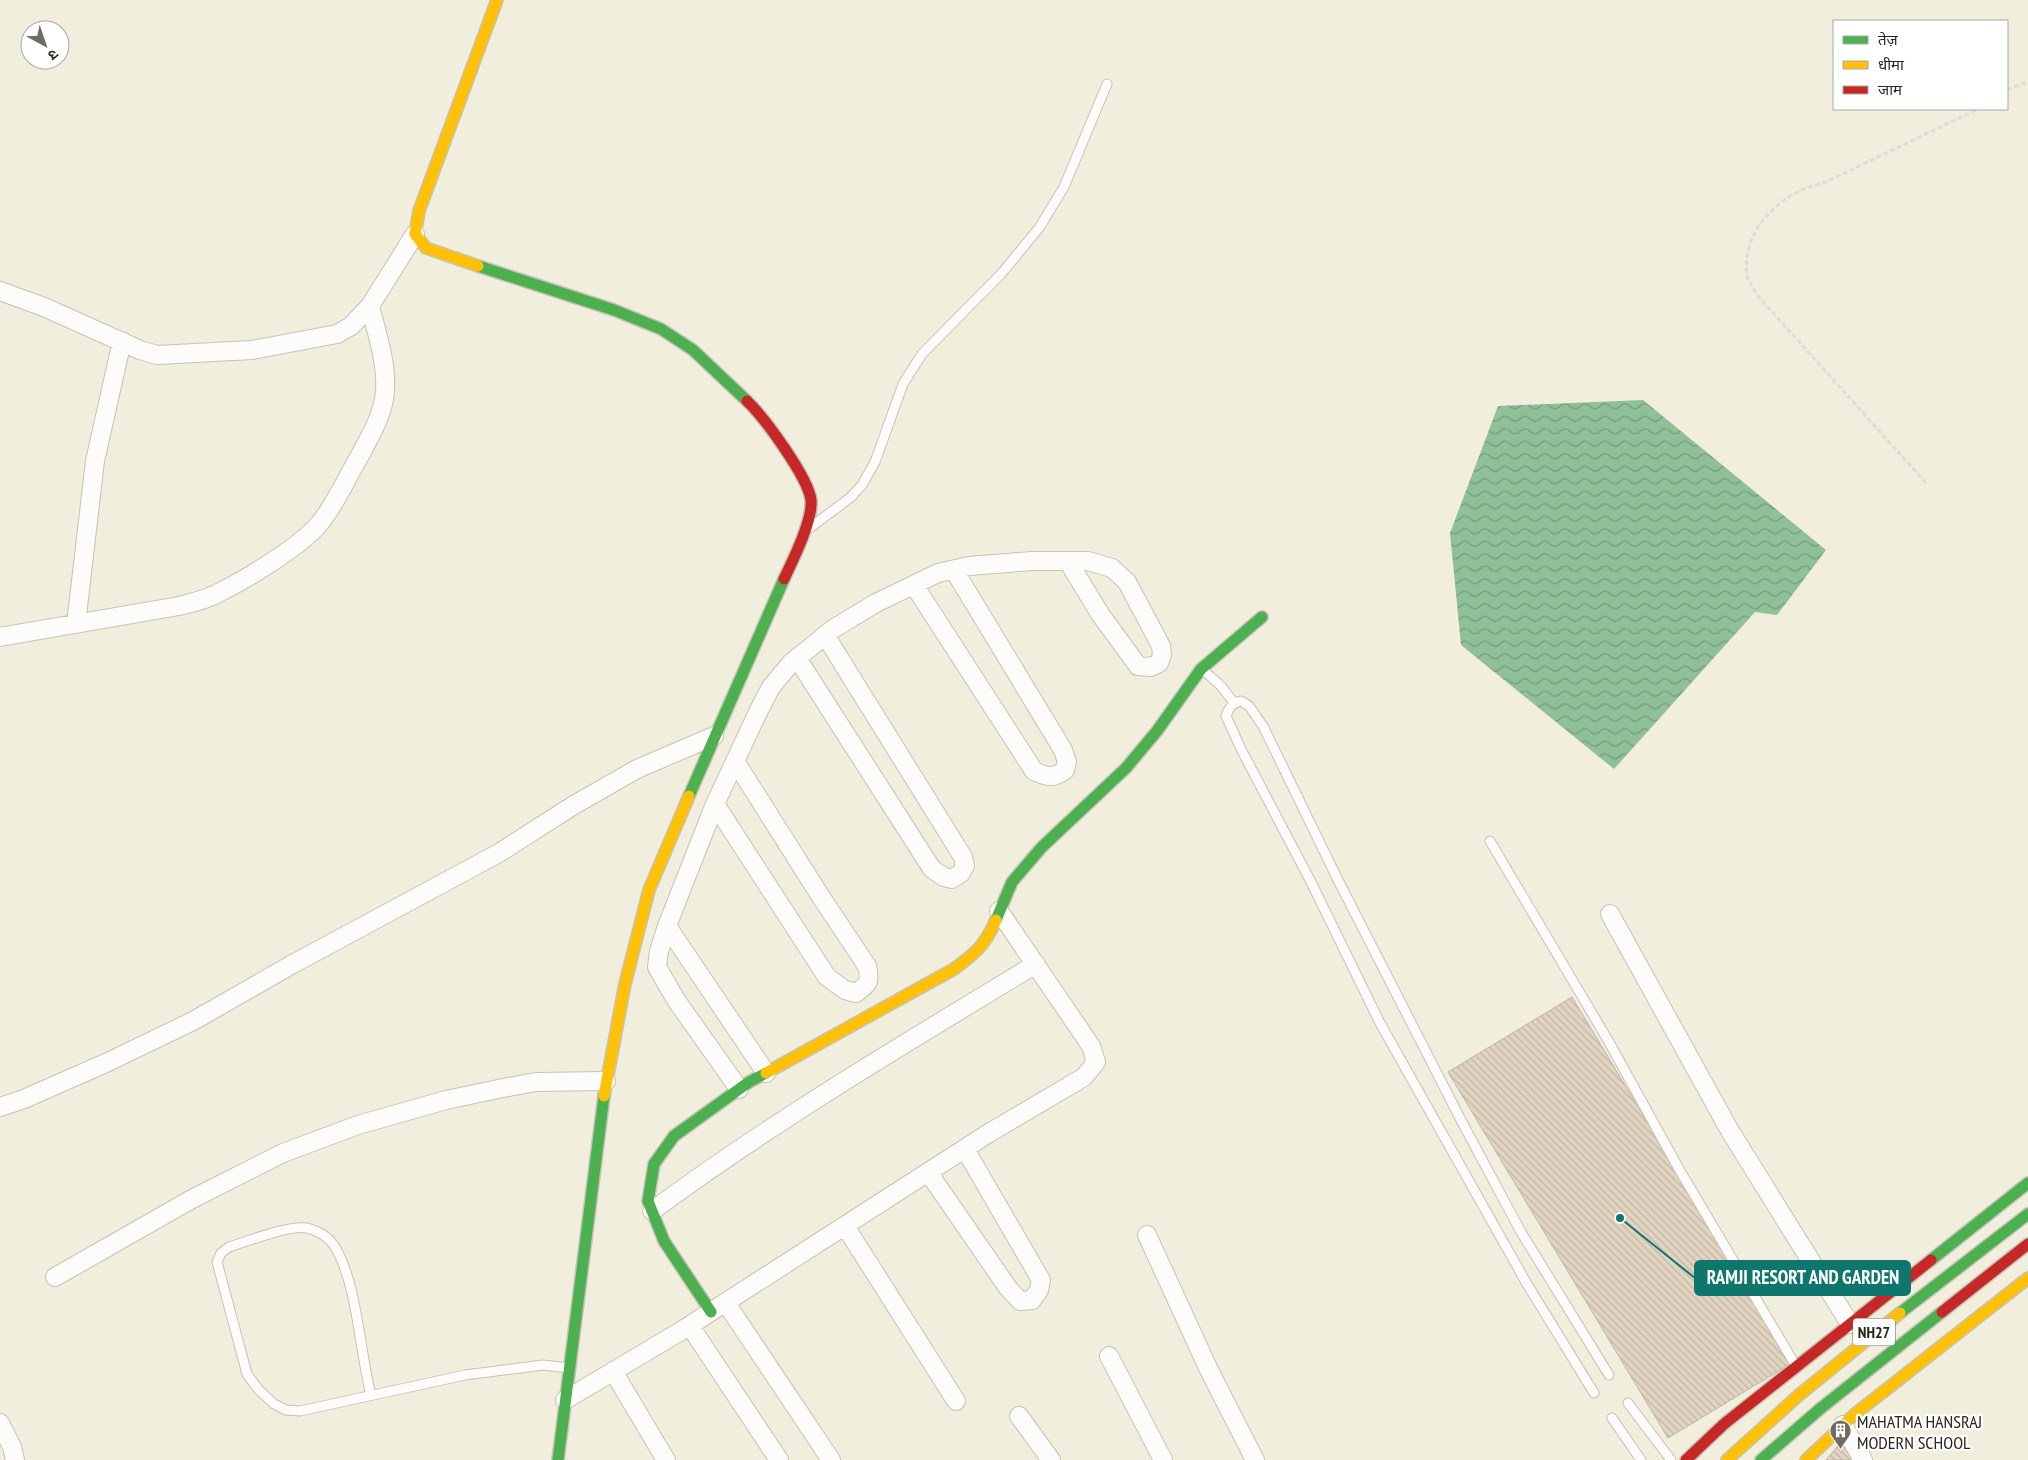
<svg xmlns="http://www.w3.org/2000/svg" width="2028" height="1460" font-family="'PT Sans Narrow','Noto Sans Devanagari',sans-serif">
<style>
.water{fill:url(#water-waves)}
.building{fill:url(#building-back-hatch);stroke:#bab5a9}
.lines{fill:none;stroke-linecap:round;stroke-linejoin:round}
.lane-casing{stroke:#c5c3b5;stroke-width:11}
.street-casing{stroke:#c5c3b5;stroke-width:20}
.fast-casing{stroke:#c5c3b5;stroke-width:14}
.slow-casing{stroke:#c5c3b5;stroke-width:14}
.jam-casing{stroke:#c5c3b5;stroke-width:14}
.path{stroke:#dedcd7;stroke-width:3;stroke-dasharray:5 2.5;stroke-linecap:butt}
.lane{stroke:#fdfcfa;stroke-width:9}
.street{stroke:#fdfcfa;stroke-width:18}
.fast{stroke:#4caf50;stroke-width:11}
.slow{stroke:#ffc107;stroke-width:11}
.jam{stroke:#c62828;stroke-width:11}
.labels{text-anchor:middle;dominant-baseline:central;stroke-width:4.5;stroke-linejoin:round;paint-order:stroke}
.shield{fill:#fff;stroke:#6a6861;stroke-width:1}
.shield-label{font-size:16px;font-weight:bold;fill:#2a281d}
.poi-label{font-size:18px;fill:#2a281d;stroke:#fff;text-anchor:start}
.leader{fill:none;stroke:#0f766e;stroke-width:2}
.callout-dot{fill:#0f766e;stroke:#fff;stroke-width:2}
.callout{fill:#0f766e;stroke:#0f766e;stroke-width:2}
.callout-label{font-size:19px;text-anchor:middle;font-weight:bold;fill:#fff}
</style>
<defs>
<pattern id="water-waves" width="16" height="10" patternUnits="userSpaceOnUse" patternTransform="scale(1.25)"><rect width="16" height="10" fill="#8fc097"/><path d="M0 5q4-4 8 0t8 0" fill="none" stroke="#759c7b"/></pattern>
<pattern id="building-back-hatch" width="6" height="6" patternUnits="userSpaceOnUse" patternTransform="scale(1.25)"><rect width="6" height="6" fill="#e1d4c0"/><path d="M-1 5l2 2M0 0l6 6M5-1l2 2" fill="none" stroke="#c1b6a5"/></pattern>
</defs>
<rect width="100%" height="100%" fill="#f2eedd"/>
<path class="water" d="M1643,400L1826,550L1777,615L1755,612L1614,769L1461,645L1450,533L1498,406Z"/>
<path class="building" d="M1572,997L1792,1363L1668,1438L1448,1072Z
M1843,1440L1853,1460H1826Z"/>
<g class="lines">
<defs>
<path id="lane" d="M811,527L851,497L862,485L875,462L903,384L922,354L1001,274L1039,228L1064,187L1107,84
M1202,669L1221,686L1234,703
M1490,841L1609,1042L1679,1169L1796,1366
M1594,1393L1527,1284L1380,1023L1311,882L1241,749L1226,716C1229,707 1233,703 1241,701L1249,706L1263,726L1338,880L1463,1124L1521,1232L1609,1375
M371,1395C360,1353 357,1283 335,1247C329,1237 318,1231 307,1228C289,1225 248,1241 229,1247L221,1253L217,1262L247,1374L258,1389L274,1404L286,1410L300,1411L465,1375L543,1365L569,1368
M1628,1403L1671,1460
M1612,1418L1641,1460"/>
<path id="street" d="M0,291L44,307L140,350L157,355L252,350L337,334L351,326L370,306L415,234
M914,585L1034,771C1047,777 1053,779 1065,770L1067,762L1063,750L954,570
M76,624L95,461L122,341
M0,637L179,606C194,602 209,599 222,591C248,578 301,546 319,524C335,505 345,481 358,459C369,438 383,416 385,392C387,363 377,334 370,306
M797,658L932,869L944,877L952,879L961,873L965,866L963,857L825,635
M715,804L827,977L845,990L856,993C868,984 871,982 867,966L821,897L735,761
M1610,914L1730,1131L1850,1324
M667,926L766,1073
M739,1089L676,1000L657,967L659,951L667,926L715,804L759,710L771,687L791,663L833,629L876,603L938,573L969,566L1032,561H1088L1112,568L1127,582L1161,646L1162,655L1159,663L1151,667L1138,666L1100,614L1068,561
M0,1107L24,1099L108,1062L193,1021L291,965L499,853L574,805L637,769L714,736
M928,1172L1008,1288L1020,1301L1032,1300L1039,1290L1041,1280L965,1149
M652,1211C775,1120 906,1043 1036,964
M845,1226L956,1401
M1147,1235L1209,1370L1255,1460
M55,1277L192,1199L283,1153L358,1125L446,1100L503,1088L536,1082L606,1081
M726,1303L831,1460
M690,1326L779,1460
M1109,1356L1163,1460
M613,1371L666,1460
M565,1400L681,1331L989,1133L1084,1077L1096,1062L1091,1046L999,911
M1019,1416L1051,1460
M0,1423L12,1447L15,1460
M1843,1425L1863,1460"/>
<path id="fast" d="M478,266L614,310L661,329L693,350L747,401
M689,796L784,579
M996,920L1012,882L1042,847L1126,768L1157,731L1201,669L1262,617
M1931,1260L2028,1183
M711,1312L664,1241L648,1201L654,1164L674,1136L749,1082L766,1073
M1900,1313L2028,1214
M558,1460L604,1096
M1761,1460L1821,1408L1942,1312"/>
<path id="slow" d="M478,266L426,248L415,234L419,211L497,0
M766,1073L954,969C976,953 985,945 996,920
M604,1096L625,984L649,890L689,796
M1727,1460L1799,1395L1900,1313
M1806,1460L1855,1414L2028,1278"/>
<path id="jam" d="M747,401C764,417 808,477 811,500C813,520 793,560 784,579
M1942,1312L2028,1244
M1686,1460L1724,1424L1931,1260"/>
</defs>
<use href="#lane" class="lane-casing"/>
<use href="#street" class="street-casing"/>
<use href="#fast" class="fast-casing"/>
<use href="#slow" class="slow-casing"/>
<use href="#jam" class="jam-casing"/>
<path class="path" d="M2007,90L2024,83L2028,84
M1926,483L1757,295C1753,288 1748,281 1747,274C1742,238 1769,205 1800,191C1808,187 1817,185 1826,182L1978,109"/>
<use href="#lane" class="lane"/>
<use href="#street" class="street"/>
<use href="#fast" class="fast"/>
<use href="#slow" class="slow"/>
<use href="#jam" class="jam"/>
</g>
<defs>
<symbol id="building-pin" viewBox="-11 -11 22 30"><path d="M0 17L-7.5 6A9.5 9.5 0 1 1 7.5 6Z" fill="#706d60" stroke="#fff"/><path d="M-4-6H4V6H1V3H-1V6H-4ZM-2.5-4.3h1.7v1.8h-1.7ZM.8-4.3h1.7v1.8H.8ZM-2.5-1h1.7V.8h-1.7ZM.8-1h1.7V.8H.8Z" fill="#fff"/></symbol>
</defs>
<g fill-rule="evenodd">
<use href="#building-pin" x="1828" y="1418" width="25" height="34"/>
</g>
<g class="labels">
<rect class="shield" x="1853" y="1318.5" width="42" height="27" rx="4"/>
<g class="shield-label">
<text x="1874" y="1332">NH27</text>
</g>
<g class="poi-label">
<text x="1857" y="1421">MAHATMA HANSRAJ<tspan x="1857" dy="21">MODERN SCHOOL</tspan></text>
</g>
</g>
<path class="leader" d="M1620 1218L1695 1278"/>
<circle class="callout-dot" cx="1620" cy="1218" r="5"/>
<rect class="callout" x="1695" y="1261" width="215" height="34" rx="5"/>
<g class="callout-label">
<text x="1803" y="1284">RAMJI RESORT AND GARDEN</text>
</g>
<rect x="1833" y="20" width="175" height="90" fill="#ffffff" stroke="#aaa9a5"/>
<rect x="1843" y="36" width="25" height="8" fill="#4caf50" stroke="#aaa9a5"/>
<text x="1878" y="45" font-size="15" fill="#2a281d">तेज़</text>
<rect x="1843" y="61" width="25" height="8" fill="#ffc107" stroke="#aaa9a5"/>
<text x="1878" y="70" font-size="15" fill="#2a281d">धीमा</text>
<rect x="1843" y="86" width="25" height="8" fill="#c62828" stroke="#aaa9a5"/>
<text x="1878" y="95" font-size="15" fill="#2a281d">जाम</text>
<g transform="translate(45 45) rotate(140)"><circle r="24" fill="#ffffff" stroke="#aaa9a5"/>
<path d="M0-4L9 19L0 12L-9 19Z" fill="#706d60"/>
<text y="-8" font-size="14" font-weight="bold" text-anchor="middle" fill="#2a281d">उ</text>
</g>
</svg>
